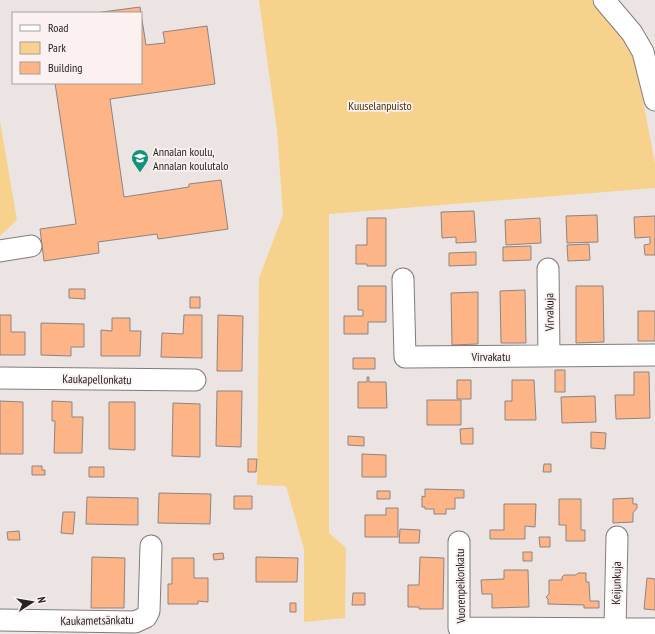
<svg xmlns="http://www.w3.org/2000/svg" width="655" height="634" font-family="'PT Sans Narrow',sans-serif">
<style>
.green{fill:#f6d28d}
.building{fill:#fdb487;stroke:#8c8582}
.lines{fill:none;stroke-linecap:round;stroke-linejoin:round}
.minor-casing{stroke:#837b7a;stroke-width:23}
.minor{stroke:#fff;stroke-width:21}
.labels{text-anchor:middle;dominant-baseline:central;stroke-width:3.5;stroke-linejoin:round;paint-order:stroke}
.park-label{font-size:12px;fill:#4a360b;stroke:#faf1f0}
.poi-label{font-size:12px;fill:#272424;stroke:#faf1f0;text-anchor:start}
.street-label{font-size:12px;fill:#272424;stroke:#faf1f0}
</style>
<rect width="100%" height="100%" fill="#ece4e3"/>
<path class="green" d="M259,0H591L627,42L635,60L655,163V188L329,214V533L346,548L345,618L304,622V549L286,486L257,485L259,278L283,215L277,131Z
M0,121L17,220L0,236Z"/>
<path class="building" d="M140,7L146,45L165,43L163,32L207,26L215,84L110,99L124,197L189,187V184L221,180L228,229L158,239L157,234L98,242L99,253L44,261L40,229L76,224L55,83H141V13H95Z
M474,211L476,242L456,243V237L442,238L441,212Z
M597,215L598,242L567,243L566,216Z
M655,216V255H645L644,245L650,244V237L635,238L634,217Z
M367,218H386V266H367V264H356V245H367Z
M540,218L541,243L506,245L505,220Z
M589,244L590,260L568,261L567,245Z
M531,246V260L503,261V247Z
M476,252V265L449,266V253Z
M358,286H386V322H368V334H344V316H363V310H358Z
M576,286H603L604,342L576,343Z
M69,289H85V299L69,298Z
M525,290L526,343H501L500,291Z
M478,292V344L452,345L451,293Z
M190,297H200V308H190Z
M638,311H655V341H638Z
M0,315H11V332H25V355H0Z
M184,315H202V358L161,357L162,333L183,334Z
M218,315L243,316L242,371H217Z
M112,318H130V331H141L140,356H101V330L112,331Z
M41,323L84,324V347H71V356L41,355Z
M353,358H375V369H353Z
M555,370H565V392H555Z
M634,372H649L650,418L616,419L615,395H634Z
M367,377H369V382H386L387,408H358V382H367Z
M457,380H471V399H457Z
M512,380H534L536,420H505V401H512Z
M217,391H242L241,447L216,446Z
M595,396L596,422L562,423L561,397Z
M427,400H461V425H427Z
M0,401L23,402V454H0Z
M52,401L72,402V417H83L82,453H54L55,421H52Z
M109,402H135V450L109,449Z
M173,403L200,404V457L172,456Z
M473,428V444H461L460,429Z
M591,432L606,433L605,449L591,448Z
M348,436L364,437V446L348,445Z
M362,454L386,455V477H362Z
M248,459H257L256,472H248Z
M544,464H551V472H543Z
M32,466H42V470H45V475H32Z
M89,467H104V477H89Z
M425,489L464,490V498H455V509H446V514H434V509H425V507H422V496L425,497Z
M377,491H390V499H377Z
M159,493L211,494L210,524L158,523Z
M234,496H252V509H234Z
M87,497L138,498V525L86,524Z
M633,498V504H637V508L633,513V522L613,523V499Z
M559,499H581V530H585V541H566V525H559Z
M504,504H536L535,527L525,526V539H490V530H504Z
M386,508H398V537H365V515H386Z
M63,512H75L73,534L61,533Z
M400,529L420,530L419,543H399Z
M19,531L20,540H8L7,532Z
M539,537H550V547H540Z
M523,552H532V561H523Z
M223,553L224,559L214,560L213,554Z
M92,557L125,558L124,608H91Z
M256,557L298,558L297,582H256Z
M420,557L444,558L443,609H419V607H408V585H419Z
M172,558H194V578H208V602L198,601V604H168V584H172Z
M504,570H528L529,607L492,608V594H482L481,580L504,579Z
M578,573H586V582H589L590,601H599V608H584V605L548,604V599L546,597L549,594V580H562V577L564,575H576Z
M647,578L655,579V610L644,609Z
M353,593H365V605H352Z
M290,603H296V612H290Z"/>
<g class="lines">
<defs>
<path id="minor" d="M604,0L632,33L643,52L655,100
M0,251L31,246
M548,269L549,356
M403,279L405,357L655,355
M0,378L195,380
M459,542V628L655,629
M0,620L135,622L146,617L149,611L151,546
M615,628L617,537"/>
</defs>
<use href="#minor" class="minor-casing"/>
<use href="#minor" class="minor"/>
</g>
<defs>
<symbol id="school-pin" viewBox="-11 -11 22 30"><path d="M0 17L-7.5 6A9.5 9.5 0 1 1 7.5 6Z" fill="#129279" stroke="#faf1f0"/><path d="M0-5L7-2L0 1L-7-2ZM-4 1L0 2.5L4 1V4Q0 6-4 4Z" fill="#fff"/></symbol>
</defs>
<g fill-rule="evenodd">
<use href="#school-pin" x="130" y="148" width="20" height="27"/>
</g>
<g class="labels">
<g class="park-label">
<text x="380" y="105">Kuuselanpuisto</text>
</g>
<g class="poi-label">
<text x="153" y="151">Annalan koulu,<tspan x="153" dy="14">Annalan koulutalo</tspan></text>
</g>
<g class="street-label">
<text transform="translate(549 312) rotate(-91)">Virvakuja</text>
<text x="491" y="356">Virvakatu</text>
<text transform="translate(97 379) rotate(1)">Kaukapellonkatu</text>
<text transform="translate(616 583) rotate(-89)">Keijunkuja</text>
<text transform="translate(460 586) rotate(-91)">Vuorenpeikonkatu</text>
<text transform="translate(97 620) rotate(-1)">Kaukametsänkatu</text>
</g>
</g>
<rect x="12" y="12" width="130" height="72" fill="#faf1f0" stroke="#a69f9e"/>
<rect x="20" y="25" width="20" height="6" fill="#ffffff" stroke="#a69f9e"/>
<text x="48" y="32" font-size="12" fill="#272424">Road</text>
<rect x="20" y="42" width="20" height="12" fill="#f6d28d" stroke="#a69f9e"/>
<text x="48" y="52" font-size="12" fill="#272424">Park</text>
<rect x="20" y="62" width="20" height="12" fill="#fdb487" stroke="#a69f9e"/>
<text x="48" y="72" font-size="12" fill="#272424">Building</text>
<g transform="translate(32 602) rotate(78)" stroke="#faf1f0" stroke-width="3" paint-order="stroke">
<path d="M0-3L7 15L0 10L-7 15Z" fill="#272424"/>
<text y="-6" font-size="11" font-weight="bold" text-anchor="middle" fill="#272424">N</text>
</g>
</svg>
